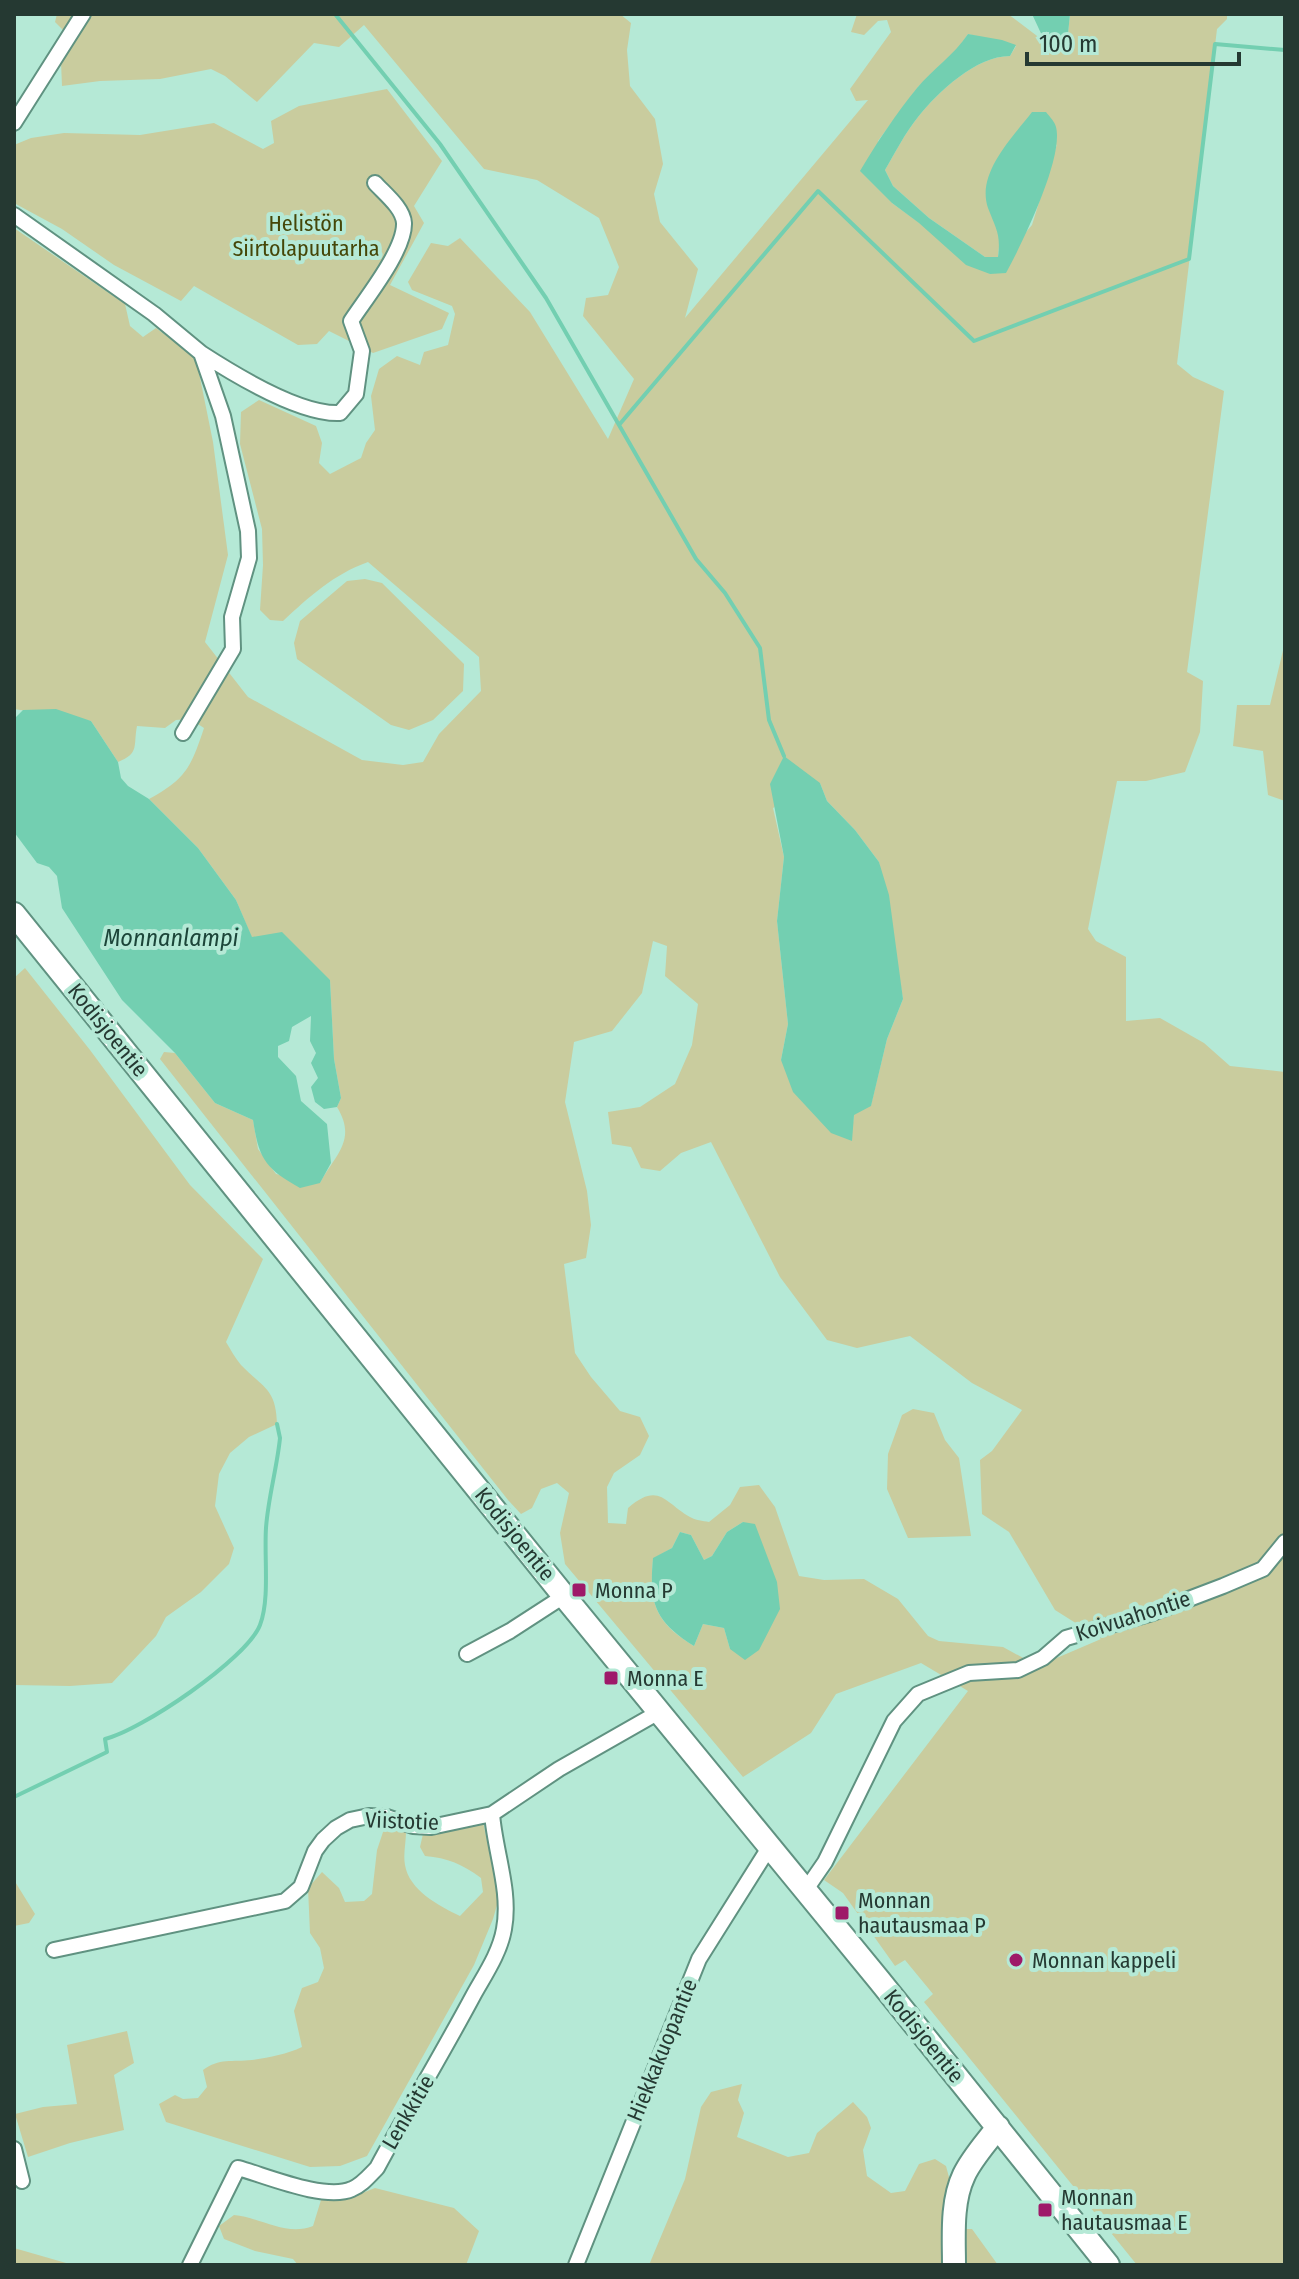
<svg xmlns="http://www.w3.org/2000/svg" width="1299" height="2279" font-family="'Fira Sans Condensed',sans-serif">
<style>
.green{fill:#c9cc9e;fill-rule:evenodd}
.water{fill:#73cfb1}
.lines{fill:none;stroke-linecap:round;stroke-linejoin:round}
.stream{stroke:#73cfb1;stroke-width:4}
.street-casing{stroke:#609281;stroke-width:18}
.secondary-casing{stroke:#609281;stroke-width:26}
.street{stroke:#fff;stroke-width:14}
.secondary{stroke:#fff;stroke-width:22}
.poi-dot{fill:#9e1969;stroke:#b5e9d6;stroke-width:3}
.labels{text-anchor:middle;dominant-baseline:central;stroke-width:8;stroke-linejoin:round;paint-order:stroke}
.park-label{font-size:22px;fill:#454608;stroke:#b5e9d6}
.street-label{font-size:22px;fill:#253932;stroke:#b5e9d6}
.poi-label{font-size:22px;fill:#253932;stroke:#b5e9d6;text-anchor:start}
.water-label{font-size:24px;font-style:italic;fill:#1c4539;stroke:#b5e9d6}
</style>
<rect width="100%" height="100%" fill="#b5e9d6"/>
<path class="green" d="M57,14H620L631,23L627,50L630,86L655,119L663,164L654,194L660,222L698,269L685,318L868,100L856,101L850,89L891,32L887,20L878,21L864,35L851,32L857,14H1008L1045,42L1068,34L1070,14H1227V19L1217,29L1177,364L1193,377L1224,391L1187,672L1203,681L1200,732L1185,772L1146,781H1117L1088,929L1096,941L1126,957V1021L1160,1018L1204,1043L1230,1066L1285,1072V2265H1137L924,2002L933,1994L905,1960L895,1966L843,1893L824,1880L968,1691L921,1663L836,1694L811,1733L743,1777L565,1564L560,1533L569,1493L557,1483L541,1489L532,1508L521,1514L508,1500L160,1059L164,1052L175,1053L215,1103L253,1120L258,1149L276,1174L320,1183C336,1154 357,1140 337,1107L341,1098L334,1059L330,980L252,938L236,900L198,848L149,799C186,779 191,767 204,728L190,719L176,720L165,728L137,726C133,746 140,753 118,762L91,721L14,709V228L125,304L130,326L143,337L156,328L196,358L213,442L228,555L205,642L248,697L362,760L403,765L423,762L439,734L481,691L479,657L368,562C334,574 309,597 283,621L270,620L260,610L263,565L262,529L240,444L241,412L259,400L316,426L322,443L319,463L330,474L361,458L366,443L375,430L371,396L379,369L397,356L420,365L424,352L448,345L455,314L452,306L412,290L408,282L431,243L448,246L460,238L530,312L608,439L634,379L583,316L586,298L608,295L619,267L599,218L537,180L484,169L364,25L339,47L314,43L257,102L225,76L211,69L160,79L100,81L62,86L61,62L73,40L55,22ZM968,34L1016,46L1010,56C976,56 938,92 918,117C905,133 895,153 885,170L893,186L929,218L985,257H998L1000,236L997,228L1057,144L1032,225L990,274L892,203L878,141L918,87L959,47ZM820,783L827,801L855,830L879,862L903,999L887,1039L871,1105L854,1114L851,1140L781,1060L788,1024L777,921L784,857L773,808ZM653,941L667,946L665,976L698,1004L692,1045L675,1084L640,1107L608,1112L612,1144L631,1147L641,1168L660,1171L681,1153L711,1142L780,1277L827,1340L857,1348L910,1336L972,1383L1022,1410L992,1451L980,1460L982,1514L1009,1532L1055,1610L1101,1639L1038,1666L1003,1647L939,1641L928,1636L898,1599L864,1579L824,1580L799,1576L775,1507L759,1485L740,1487L730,1505L709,1522C703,1521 695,1520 690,1517C665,1503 659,1481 628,1508L626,1524L608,1523L607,1487L614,1473L640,1455L649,1436L640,1417L620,1411L591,1377L575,1353L564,1264L586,1258L591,1225L587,1191L565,1102L574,1042L612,1031L642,993ZM743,1522L730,1649L724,1628L703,1624L694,1646C654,1622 649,1602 653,1559L672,1548L680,1532L691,1535L704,1560L712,1556L727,1532Z
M387,89L442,161L414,206L424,223L390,285L449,313L442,329L373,353L329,331L317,344L298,345L194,286L181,301L114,265L62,229L14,203V145L31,138L64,133L140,135L214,123L263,149L274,143L271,121L299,106Z
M365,579L382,583L464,664L463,691L433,720L409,730L391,725L297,659L294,643L300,621L347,581Z
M1285,642V801L1268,795L1263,751L1233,746L1237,705H1270Z
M25,968L90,1050L190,1185L263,1259L226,1342C231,1350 235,1358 241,1365C263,1388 276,1388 277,1424L249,1437L230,1453L219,1474L215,1506L234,1548L229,1564L201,1592L166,1617L156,1636L112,1683L70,1686L14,1685V978Z
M913,1409L934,1413L945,1440L959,1458L971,1536L908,1538L887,1489L888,1454L902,1415Z
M483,1822L499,1898L493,1919L474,1965L367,2156L340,2166L310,2167L166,2122L159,2104L175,2095L183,2099L198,2098L207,2087L203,2070C219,2058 232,2062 252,2060C268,2058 287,2054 302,2047L294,2011L302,1988L318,1982L324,1968L320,1948L310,1933L308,1888L322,1872L339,1888L345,1902L364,1901L372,1894L377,1850L385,1826L406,1832C406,1842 403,1855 405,1865C409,1890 439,1906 460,1916L483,1892L481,1878C462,1864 448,1858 425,1856L420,1847L423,1834Z
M14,1880L35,1914L29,1923L14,1926Z
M127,2031L134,2063L114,2075L124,2130L70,2143L28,2157L15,2114L43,2107L77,2104L67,2045Z
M742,2084L738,2100L744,2113L737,2137L788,2157L809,2153L817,2133L853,2102L867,2117L871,2128L863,2150L867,2176L891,2193L905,2191L919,2164L935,2159L946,2166L950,2181L945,2265H649L685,2179L701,2107L711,2092Z
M375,2188L454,2208L479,2231L466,2265H298L293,2259L255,2251L224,2239L219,2226L234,2215C260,2217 286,2237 313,2226L321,2200L352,2197Z
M966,2229H972L998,2265H966Z
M14,2248L73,2265H14Z"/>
<path class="water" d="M1032,14H1070L1068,34L1045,42Z
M968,34L1002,40L1016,45L1010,56C976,56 938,92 918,117C905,133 895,153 885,170L893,186L929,218L985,257H998C1001,234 996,229 988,208C976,173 1013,137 1032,112H1046C1050,117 1055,122 1056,127C1064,158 1022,244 1006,273L990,274L966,265L919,223L892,203L860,171C877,142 896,114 917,88C933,69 954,55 968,34Z
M56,709L91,721L118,762L121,778L128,786L149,799L198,848L236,900L252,937L282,932L330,980L334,1059L341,1098L337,1107L324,1109L315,1102L311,1087L318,1078L311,1063L316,1053L310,1041L311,1016L292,1027L289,1041L278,1046V1057L296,1076L301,1101L327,1124L331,1163L320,1183L300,1188C265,1168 259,1159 253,1120L215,1103L175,1053L122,1000L62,908L57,876L49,867L37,863L14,832V719L23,710Z
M784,756L820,783L827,801L855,830L879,862L889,895L903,999L887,1039L871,1106L854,1115L852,1141L831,1133L793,1092L781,1060L788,1024L777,921L784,857L770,784Z
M743,1522L755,1524L777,1582L780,1609L759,1650L745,1660L730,1649L724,1628L703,1624L694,1646C654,1621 649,1603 653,1558L672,1548L680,1532L691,1535L704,1560L712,1556L727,1532Z"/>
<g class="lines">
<path class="stream" d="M335,14L440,144L546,298L696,559L725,593L760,648L769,720L784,756
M619,425L818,191L974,341L1189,259L1215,44L1285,50
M14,1797L107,1752L105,1739C140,1731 247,1659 260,1625C270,1599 264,1557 266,1528C268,1498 277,1468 280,1438L277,1424"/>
<defs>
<path id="street" d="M14,123L83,14
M14,215L154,314L201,353L223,416L248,531L249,558L232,617L233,649L183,733
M201,353C235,375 300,415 340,413L356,394L362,351L351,321C366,298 405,250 404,223C403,208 385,194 375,183
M467,1654L510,1631L564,1596
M805,1891L825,1862L894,1721L918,1694L969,1673L1018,1670L1043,1658L1066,1638L1152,1613L1223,1586L1263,1569L1285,1542
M54,1950L285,1901L301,1887L315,1851L323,1840L336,1828L350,1820L369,1816L387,1817L413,1826L431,1827L492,1814L559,1769L659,1712
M14,2149L22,2181
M190,2265L238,2168C267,2176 325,2201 352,2189C362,2185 369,2176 377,2168C408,2110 442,2054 473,1996C484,1976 500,1953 504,1929C511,1891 495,1852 492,1814
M576,2265L699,1959L770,1846"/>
<path id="secondary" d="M14,914L564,1596L879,1980L1108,2265
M954,2265C954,2237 951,2202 964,2175C972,2158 986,2143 998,2127"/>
</defs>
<use href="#street" class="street-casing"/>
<use href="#secondary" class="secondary-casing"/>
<use href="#street" class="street"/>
<use href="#secondary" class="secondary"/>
</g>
<g class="poi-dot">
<rect x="571" y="1582" width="16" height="16" rx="4"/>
<rect x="603" y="1670" width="16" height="16" rx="4"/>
<rect x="834" y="1905" width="16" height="16" rx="4"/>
<circle cx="1016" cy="1960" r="8"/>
<rect x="1037" y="2202" width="16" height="16" rx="4"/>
</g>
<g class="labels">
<g class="park-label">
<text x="306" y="223">Helistön<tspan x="306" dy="25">Siirtolapuutarha</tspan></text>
</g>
<g class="street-label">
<text transform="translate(108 1030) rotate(51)">Kodisjoentie</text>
<text transform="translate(515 1534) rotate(51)">Kodisjoentie</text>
<text transform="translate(1133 1616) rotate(-18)">Koivuahontie</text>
<text transform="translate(402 1821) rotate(2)">Viistotie</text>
<text transform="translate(924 2036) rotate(51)">Kodisjoentie</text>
<text transform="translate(662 2050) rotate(-68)">Hiekkakuopantie</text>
<text transform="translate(408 2112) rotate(-60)">Lenkkitie</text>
</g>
<g class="poi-label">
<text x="595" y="1590">Monna P</text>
<text x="627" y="1678">Monna E</text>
<text x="858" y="1900">Monnan<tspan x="858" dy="25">hautausmaa P</tspan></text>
<text x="1032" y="1960">Monnan kappeli</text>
<text x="1061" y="2197">Monnan<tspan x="1061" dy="25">hautausmaa E</tspan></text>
</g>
<g class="water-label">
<text x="171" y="938">Monnanlampi</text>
</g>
</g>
<rect width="1299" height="2279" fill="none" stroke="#253932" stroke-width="32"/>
<path d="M1027 52v12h212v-12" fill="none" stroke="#253932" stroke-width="4"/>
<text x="1039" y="52" font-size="24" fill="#253932" stroke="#b5e9d6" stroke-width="6" paint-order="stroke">100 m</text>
</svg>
